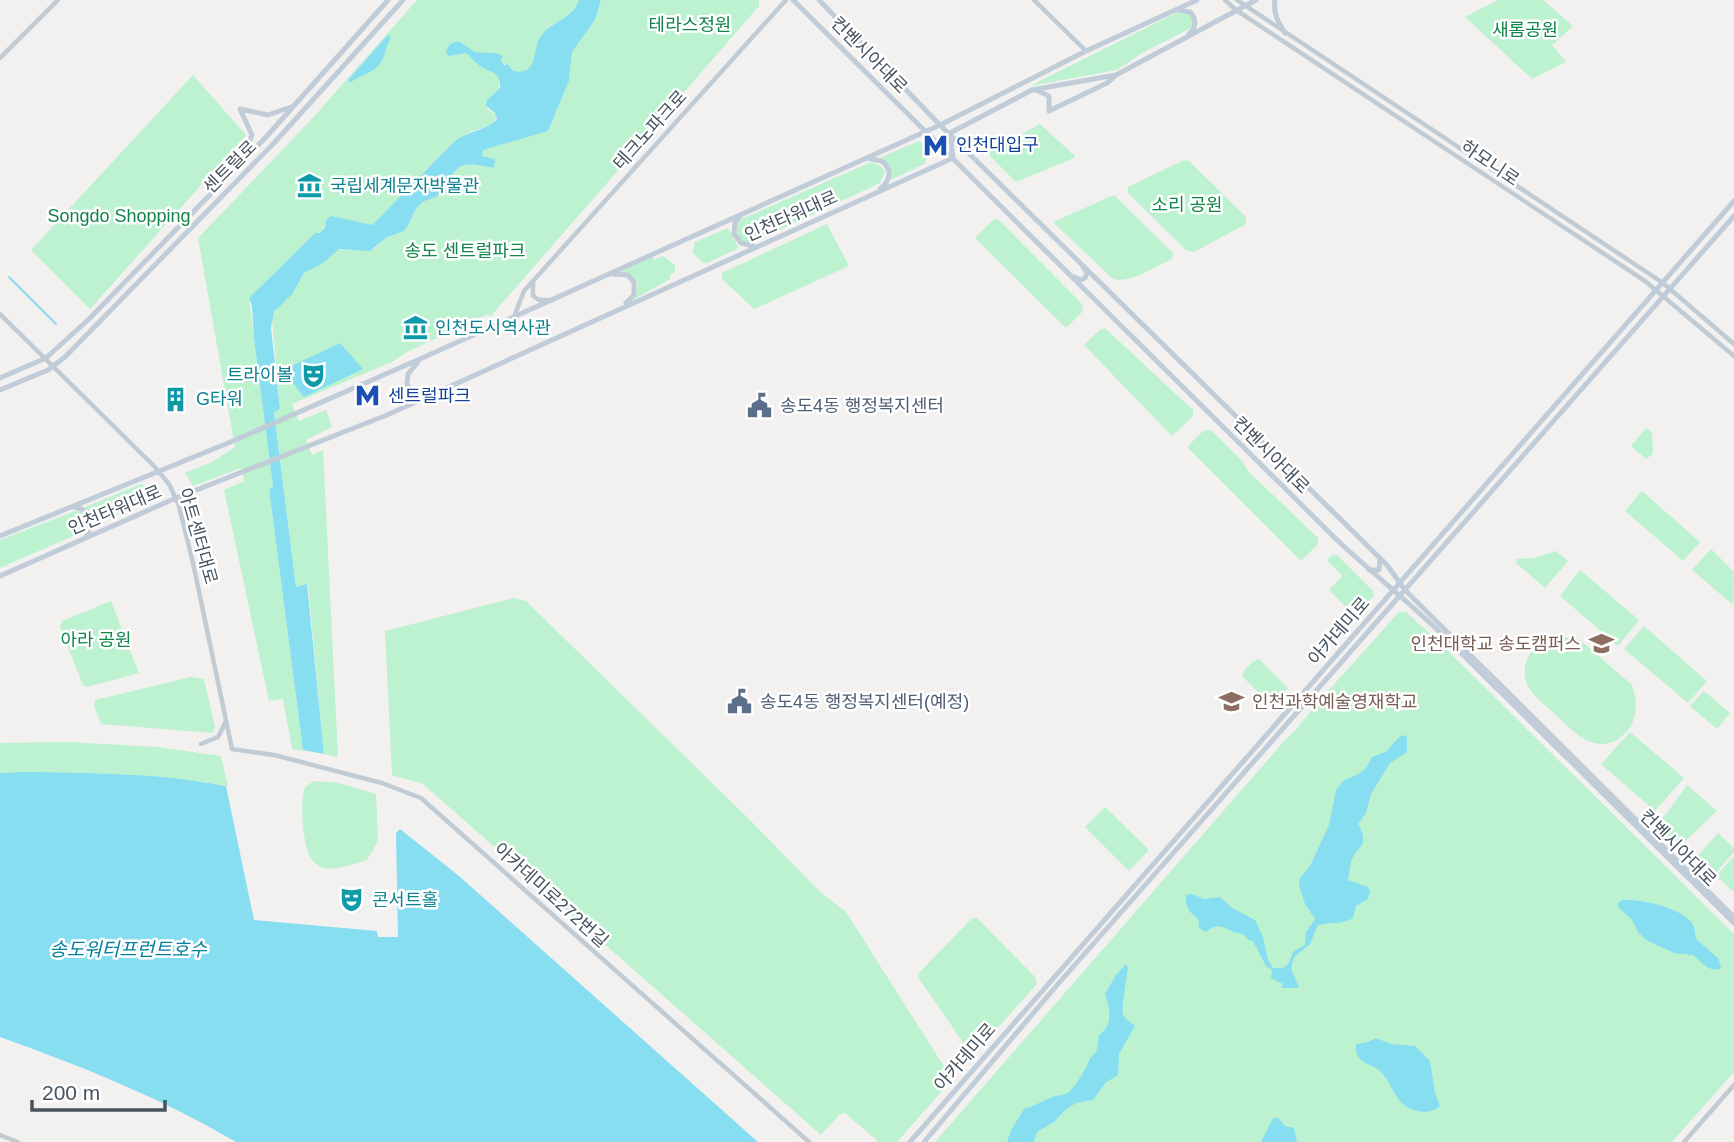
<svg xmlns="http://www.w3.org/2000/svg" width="1734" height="1142" font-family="Helvetica,'Noto Sans KR',sans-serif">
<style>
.green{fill:#bcf2d0}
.water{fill:#87def1}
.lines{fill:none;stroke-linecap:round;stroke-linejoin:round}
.stream{stroke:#87def1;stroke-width:2}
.tertiary{stroke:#c0cbd3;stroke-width:4.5}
.secondary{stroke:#c0ccd8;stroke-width:5}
.labels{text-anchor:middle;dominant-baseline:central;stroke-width:5;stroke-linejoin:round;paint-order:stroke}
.park-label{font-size:18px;fill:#128649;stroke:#fff}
.street-label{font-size:18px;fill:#47545f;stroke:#fff}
.transit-label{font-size:18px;fill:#164399;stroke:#fff;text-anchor:start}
.culture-label{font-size:18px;fill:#0d838f;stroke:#fff;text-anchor:start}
.service-label{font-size:18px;fill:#4e5e75;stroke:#fff;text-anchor:start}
.education-label{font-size:18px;fill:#785e54;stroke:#fff;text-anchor:end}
.water-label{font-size:19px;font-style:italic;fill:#06809c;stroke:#fff}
</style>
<rect width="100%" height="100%" fill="#f3f0f0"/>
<path class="green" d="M417,0H579C573,18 554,20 543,33C531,49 541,75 513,71L507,64H502V56L475,52L473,58C481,68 492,67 499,78V90L487,100V109L497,116L492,125L470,132L456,140L372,225L327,221L320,234L315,233L249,298L273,487L269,489L303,751L292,749L283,699L269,701L224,490L244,481L241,468L193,486L185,473L212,462L235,447L198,238L310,121Z
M601,0H759V6L686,90C669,101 658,117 649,135L490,317L488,314L407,352L394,361L292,404L299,421L326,410L332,427L306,440L312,455L323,450L338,757L324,754L308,585L296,587L274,411L280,409L272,318L278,306L295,290L304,273L323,263L336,250L374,249L387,237L404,231C410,223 411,214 418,207C424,199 435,200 441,192C460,163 457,161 494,168L482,156V150L548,131L569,81L572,52L595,20Z
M1498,0H1543L1573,26L1552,45L1566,62L1532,79L1465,17Z
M1178,12L1189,14L1193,21L1191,28L1142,53L1117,70L1030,86Z
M193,75L246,135L90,309L31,250Z
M1040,124L1075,156L1074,158L1016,182L990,156L989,151Z
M919,141L928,148L929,153L924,164L891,180V169L882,157Z
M1184,160L1189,161L1246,217V224L1194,252L1186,250L1128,193V187Z
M871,162L882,167L885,172L880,183L754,242H744L738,237L736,225L744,218Z
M1114,195L1173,253L1172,259C1154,267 1133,283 1113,279L1053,222Z
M994,219L999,220L1082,304L1083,311L1066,328L975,238Z
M827,224L849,266L754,309L722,279V273Z
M728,228L739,248L707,263L702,262L693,253L695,242Z
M663,256L675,265V272L670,275V279L633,300C643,286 636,273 620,271L652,257L654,260Z
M1101,329H1106L1193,410V416L1172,436L1084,345Z
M1646,428L1652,432L1653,454L1646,459L1631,446Z
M1211,430L1243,462L1248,471L1318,538V544L1301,561L1187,447L1203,431Z
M141,484L147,486L153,494L151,500L105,519L93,530V518L85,507Z
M1642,491L1700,542L1683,561L1625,511Z
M75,511C86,511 91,520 87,530L0,568V540Z
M1711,549L1734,572L1733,605L1692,570Z
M1556,551L1568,561L1545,588L1516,563L1517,559L1534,558Z
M1332,555H1337L1373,591L1374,596L1355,616L1329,590L1342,576L1327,560Z
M1580,570L1639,620L1618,646L1560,596Z
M514,598L526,601L751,821L819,891L846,912L950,1076L951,1081L897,1142H879L845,1113L840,1114L821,1135L423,784L392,775L385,631Z
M111,601L139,673L87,687L83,685L60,627L62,621Z
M1399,612H1406L1438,641L1734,934V1072L1672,1142H935L1286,739L1294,732L1319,701Z
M1644,626L1707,681L1688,703L1624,649Z
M1553,636L1579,639L1632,685C1637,698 1638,714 1630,727C1625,735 1614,744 1604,744C1585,745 1571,729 1559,718C1550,709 1539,701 1531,691C1515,670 1531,643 1553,636Z
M1259,659L1288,688L1275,705L1270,704L1242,676C1243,670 1253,660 1259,659Z
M191,677L204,679L215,727L213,733L101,724L94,706L95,700Z
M1704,691L1730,713L1717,729L1690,706Z
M1630,732L1684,778L1655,811L1601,764Z
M68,742L158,747L221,756L228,786L205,782L91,773H0V743Z
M314,781L339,783L376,794L378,841L367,860C324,874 308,876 303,826C302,813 301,799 305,787Z
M1687,785L1717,811L1677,849L1656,828Z
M1105,807L1149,850L1129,871L1085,827Z
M1718,833L1734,848V852L1715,874L1696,858Z
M1733,857L1734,859V892L1716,876Z
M972,918H977L1036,978L1037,984L975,1053L971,1054L918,977L919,973Z"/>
<path class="water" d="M579,0H601L595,20L572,52L569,81L548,131L483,150L482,156L495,159L494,168C457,161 460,163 441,192C437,199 428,198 422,203C412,210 412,222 404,231L387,237L370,251L339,249L323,263L304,273L293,293L274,312L271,328L280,409L274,412L296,587L307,584L324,754L303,750L269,489L273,487L254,338L252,306L249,298L315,233H320L325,227L326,220L331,216L372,225L456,140C469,131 488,130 497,119L495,113L486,106L487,100L500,88C501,70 490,74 479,65C474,62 471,57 466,53L448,56L446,51L450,44L458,41L475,52L496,53L503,56L501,60L504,65H506V62L513,71C541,75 530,49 543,33C555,20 573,18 579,0Z
M388,35L391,38C385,46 386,56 380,64C372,74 359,75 350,83L348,80Z
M340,343L363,369L304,397L283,370Z
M1403,735L1407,737V752L1390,763L1371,794L1366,813L1358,824C1372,847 1354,848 1351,862C1350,868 1349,874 1348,880L1368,887L1370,892L1368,899L1356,906L1353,918C1341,925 1330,922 1318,925L1310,944L1294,957L1292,964L1291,968L1299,988H1281L1283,984L1271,978L1272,970L1266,966L1253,941L1248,940C1245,934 1242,934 1234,932C1222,927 1218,922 1206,932L1199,928L1198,918C1189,913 1185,906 1186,895L1192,894L1204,899L1220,897L1232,908L1255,920L1263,937L1268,960L1273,968H1283L1289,963L1293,952L1305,945L1306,932L1315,919L1305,904L1299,885L1300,878L1310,866L1329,825L1336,790L1344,780L1359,774L1366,768L1372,757L1387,751L1398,738Z
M24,772C91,773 160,773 226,786L254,920L377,931L378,937H398L396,833L400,829L459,876L758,1142H236C161,1098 81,1066 0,1037V773Z
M1622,900C1641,899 1680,907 1692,923C1695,927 1695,934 1696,939L1718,958L1721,966L1720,969C1707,972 1701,961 1693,955L1674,953L1646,940L1638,932L1632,920L1618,907V903Z
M1126,964L1128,968C1127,975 1121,1011 1123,1014C1125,1020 1131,1022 1135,1026L1119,1054L1118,1075L1105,1083L1093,1100L1076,1103L1065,1110L1054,1122L1037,1132L1034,1142H1007L1011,1130L1024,1109C1035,1106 1040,1102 1050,1098C1055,1095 1061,1096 1066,1094C1074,1090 1088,1066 1090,1058C1100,1050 1097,1045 1099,1035C1114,1024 1110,1010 1105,994L1116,975Z
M1376,1038L1391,1044L1415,1046L1430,1061L1435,1093L1440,1106C1430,1116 1409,1112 1400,1101C1393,1093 1390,1082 1382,1073C1374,1063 1353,1065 1356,1044L1368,1042Z
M1273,1118H1278L1285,1126L1294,1128L1297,1142H1261Z"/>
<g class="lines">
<path class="stream" d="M9,277L56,324"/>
<path class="tertiary" d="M1034,0L1086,51
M1225,0L1236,10L1645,281L1734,356
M1237,0L1663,283L1734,344
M0,58L58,0
M533,283V296L539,300H548
M0,314L154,466L169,484L179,506L193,563L232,749L274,755L382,783L421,798L809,1142
M514,317L524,291L786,0
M201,744L218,737L226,721
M0,1135L18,1142
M1684,1142L1734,1085"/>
<path class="secondary" d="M793,0L1336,539C1372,573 1410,603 1445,637L1734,923
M819,0L940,125L1387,565L1405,590L1734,917
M1275,0C1273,14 1278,22 1285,33
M1178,10L1190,12C1197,19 1196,28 1189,34
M1036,90L1049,96V109
M240,109L252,135L243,157
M240,109L268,115L291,107
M1049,111L1107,83L1114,77
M867,158L882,161C893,170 890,181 880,189
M741,215L735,223L734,234L741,243L753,246
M613,274L628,275L634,282V295L626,303
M1074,277L1081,280L1085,278L1087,273L1083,267
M418,362L408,374L407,385L413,392L429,394
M0,378L46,358L89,319L267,136L388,0
M0,390L48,370L65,357L274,143L403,0
M74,507C92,510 95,523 86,537
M0,536L233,441L420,359L940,125L1086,51L1197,0
M1369,570H1379L1380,559
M0,576L176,498L387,415L953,158L950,133L1032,90L1116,75L1256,0
M910,1142L1734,201
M924,1142L1058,984L1734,216"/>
</g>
<defs>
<symbol id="metro-bare" viewBox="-9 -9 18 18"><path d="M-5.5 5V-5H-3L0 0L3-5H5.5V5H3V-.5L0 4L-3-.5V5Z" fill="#1a4fb4" stroke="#fff" stroke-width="2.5" paint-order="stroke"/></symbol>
<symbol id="museum-bare" viewBox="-9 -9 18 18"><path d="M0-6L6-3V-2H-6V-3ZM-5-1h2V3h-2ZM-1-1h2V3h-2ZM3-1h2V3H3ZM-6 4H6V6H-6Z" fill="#0f9aa8" stroke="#fff" stroke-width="2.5" paint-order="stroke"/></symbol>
<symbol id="theatre-bare" viewBox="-9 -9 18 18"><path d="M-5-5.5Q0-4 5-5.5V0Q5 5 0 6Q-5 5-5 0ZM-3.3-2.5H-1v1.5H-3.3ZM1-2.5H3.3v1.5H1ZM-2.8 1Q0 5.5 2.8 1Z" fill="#0f9aa8" stroke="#fff" stroke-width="2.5" paint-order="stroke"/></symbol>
<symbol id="building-bare" viewBox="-9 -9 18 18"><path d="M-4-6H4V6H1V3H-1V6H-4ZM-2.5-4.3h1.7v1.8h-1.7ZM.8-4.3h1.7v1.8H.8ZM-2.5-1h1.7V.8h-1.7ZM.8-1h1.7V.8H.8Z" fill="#0f9aa8" stroke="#fff" stroke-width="2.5" paint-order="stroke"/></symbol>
<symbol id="civic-bare" viewBox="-9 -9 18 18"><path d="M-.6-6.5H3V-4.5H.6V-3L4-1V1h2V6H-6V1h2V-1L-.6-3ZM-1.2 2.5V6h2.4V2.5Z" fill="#5c6f8a" stroke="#fff" stroke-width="2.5" paint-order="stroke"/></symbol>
<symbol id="university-bare" viewBox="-9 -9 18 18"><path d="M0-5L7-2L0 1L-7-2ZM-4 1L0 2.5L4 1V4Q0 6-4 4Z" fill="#8d6e63" stroke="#fff" stroke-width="2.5" paint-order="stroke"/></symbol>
<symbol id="school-bare" viewBox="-9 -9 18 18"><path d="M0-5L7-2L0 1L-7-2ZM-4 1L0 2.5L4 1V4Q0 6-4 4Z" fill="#8d6e63" stroke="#fff" stroke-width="2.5" paint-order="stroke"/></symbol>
</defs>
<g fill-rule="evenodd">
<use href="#metro-bare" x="918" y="128" width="35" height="35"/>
<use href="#museum-bare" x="292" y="168" width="35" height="35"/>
<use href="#museum-bare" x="398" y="310" width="35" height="35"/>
<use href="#theatre-bare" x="296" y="358" width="35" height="35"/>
<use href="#metro-bare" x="350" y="378" width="35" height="35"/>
<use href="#building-bare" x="158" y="382" width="35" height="35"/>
<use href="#civic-bare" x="742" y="388" width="35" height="35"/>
<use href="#university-bare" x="1584" y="626" width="35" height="35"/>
<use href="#civic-bare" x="722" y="684" width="35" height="35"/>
<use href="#school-bare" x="1214" y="684" width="35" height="35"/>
<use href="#theatre-bare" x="334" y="882" width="35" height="35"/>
</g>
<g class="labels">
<g class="park-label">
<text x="690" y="25">테라스정원</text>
<text x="1525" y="30">새롬공원</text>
<text x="1187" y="205">소리 공원</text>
<text x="119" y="216">Songdo Shopping</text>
<text x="465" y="251">송도 센트럴파크</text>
<text x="96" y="640">아라 공원</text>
</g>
<g class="street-label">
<text transform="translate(869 55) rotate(45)">컨벤시아대로</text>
<text transform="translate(650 130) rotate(-48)">테크노파크로</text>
<text transform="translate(1490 163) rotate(34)">하모니로</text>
<text transform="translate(230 167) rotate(-45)">센트럴로</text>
<text transform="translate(791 216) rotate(-24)">인천타워대로</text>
<text transform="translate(1271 455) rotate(45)">컨벤시아대로</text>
<text transform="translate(115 510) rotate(-23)">인천타워대로</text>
<text transform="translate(198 536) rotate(74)">아트센터대로</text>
<text transform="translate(1339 631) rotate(-49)">아카데미로</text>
<text transform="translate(1678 848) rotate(45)">컨벤시아대로</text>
<text transform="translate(551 895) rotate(42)">아카데미로272번길</text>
<text transform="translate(965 1057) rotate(-49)">아카데미로</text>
</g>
<g class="transit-label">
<text x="956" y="145">인천대입구</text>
<text x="388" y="396">센트럴파크</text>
</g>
<g class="culture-label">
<text x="330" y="186">국립세계문자박물관</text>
<text x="435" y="328">인천도시역사관</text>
<text x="293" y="375" text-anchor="end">트라이볼</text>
<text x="196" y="399">G타워</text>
<text x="372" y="900">콘서트홀</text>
</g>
<g class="service-label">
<text x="780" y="406">송도4동 행정복지센터</text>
<text x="760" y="702">송도4동 행정복지센터(예정)</text>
</g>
<g class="education-label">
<text x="1581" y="644">인천대학교 송도캠퍼스</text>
<text x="1252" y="702" text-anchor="start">인천과학예술영재학교</text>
</g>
<g class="water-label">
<text x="128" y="949">송도워터프런트호수</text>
</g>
</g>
<path d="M32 1100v10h133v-10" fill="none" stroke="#47545f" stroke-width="3.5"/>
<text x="42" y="1100" font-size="21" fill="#47545f" stroke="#ffffff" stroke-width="5" paint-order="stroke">200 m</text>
</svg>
